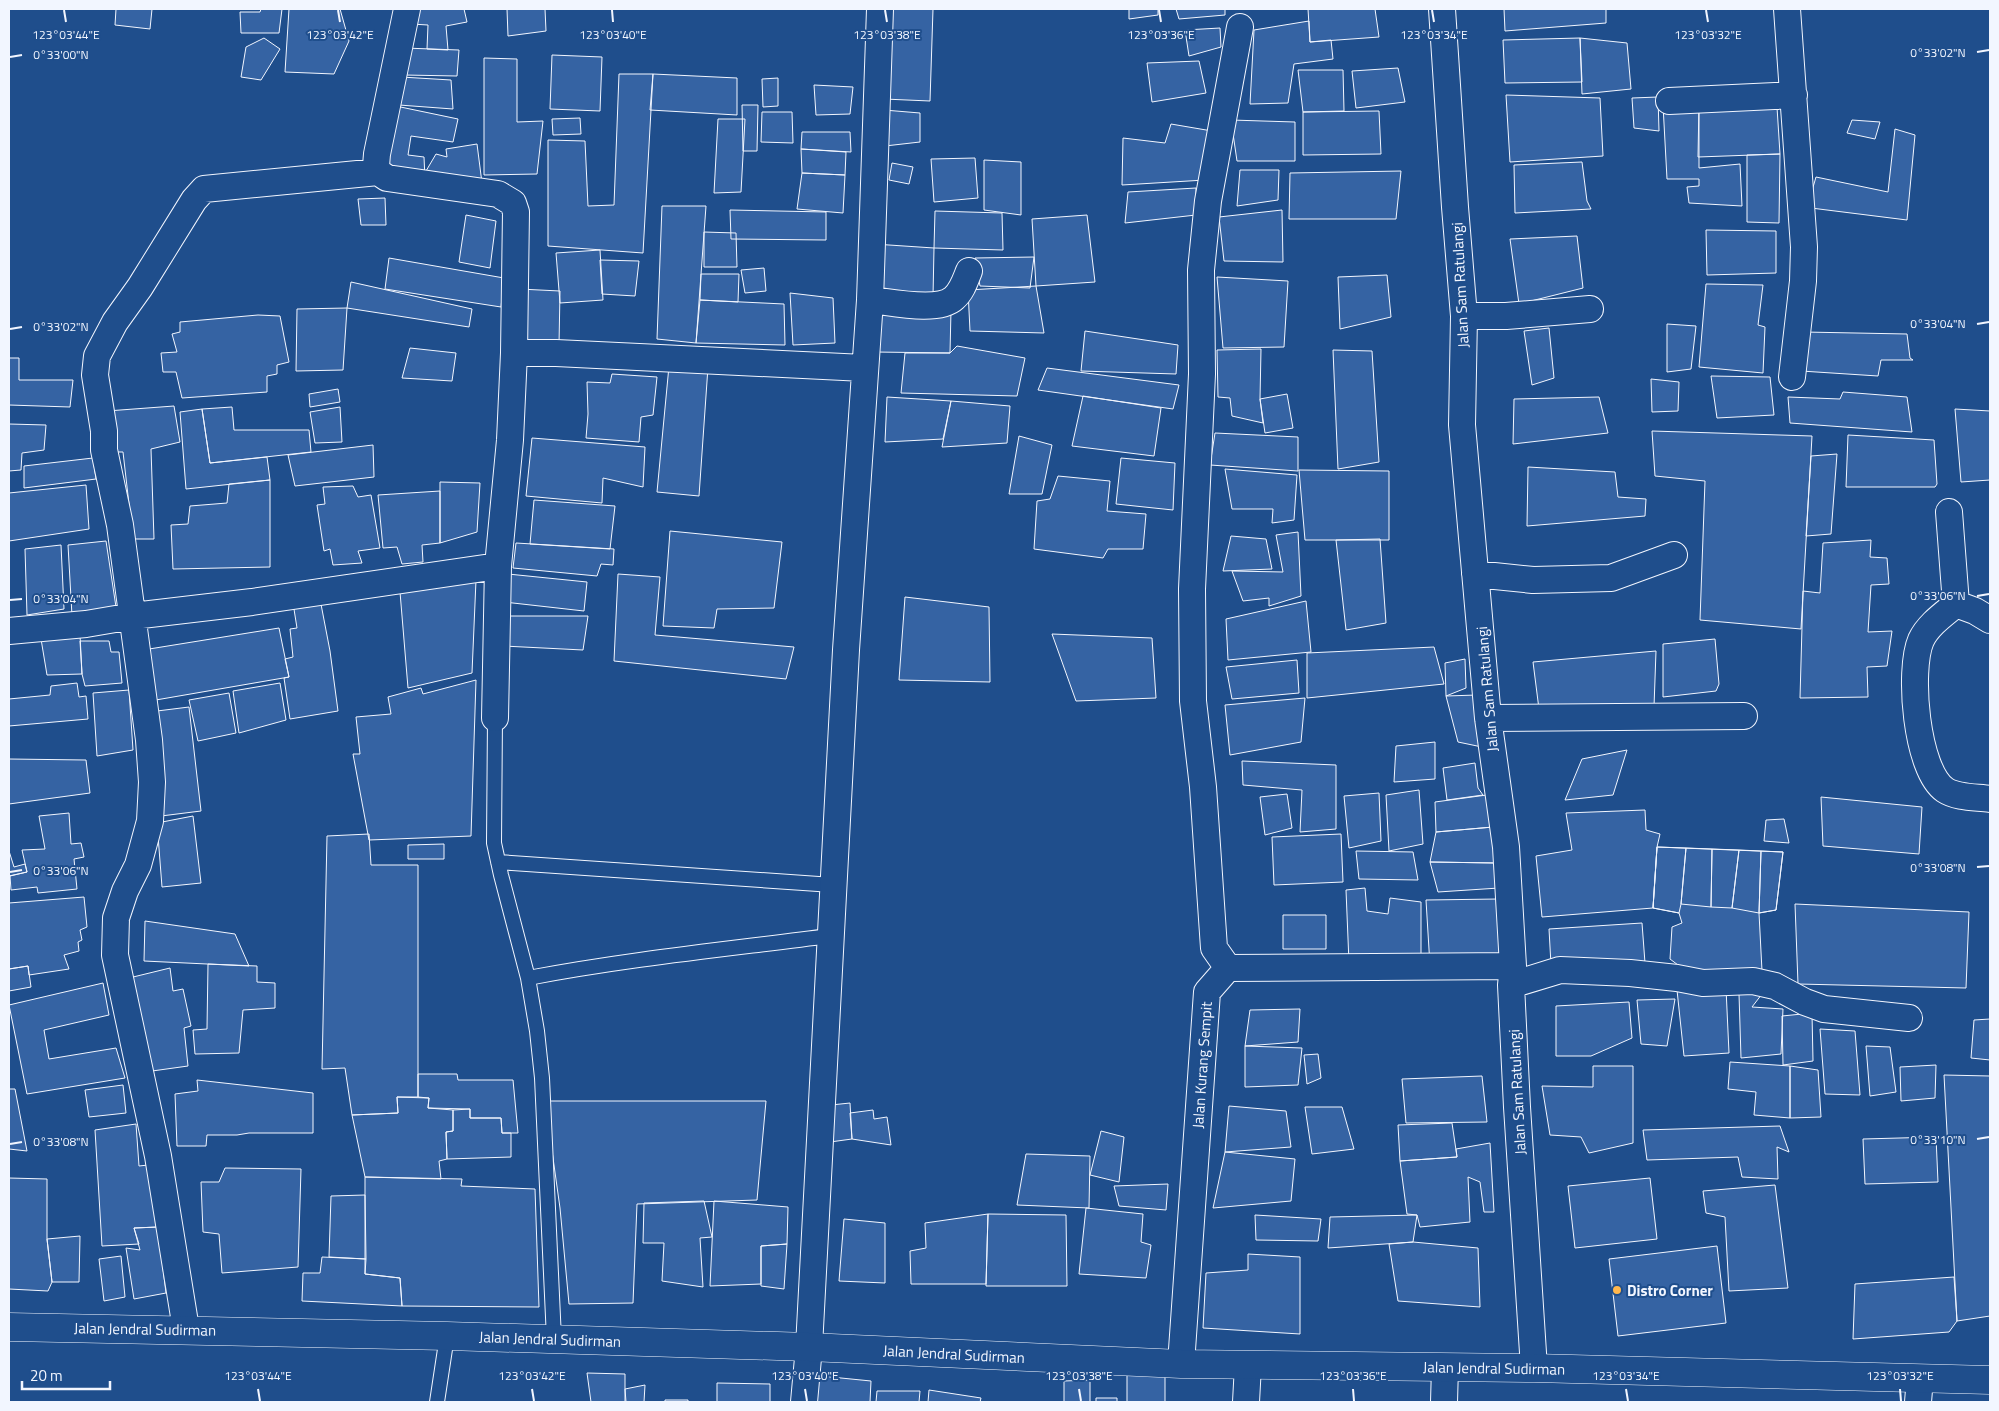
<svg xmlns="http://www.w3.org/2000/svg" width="1999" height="1411" font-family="'Titillium Web',sans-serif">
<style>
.building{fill:#3563a3;stroke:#f2f6ff}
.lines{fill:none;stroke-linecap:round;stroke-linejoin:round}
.lane-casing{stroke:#f2f6ff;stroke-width:16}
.street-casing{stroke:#f2f6ff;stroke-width:28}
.secondary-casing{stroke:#f2f6ff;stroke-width:29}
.lane{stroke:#1f4e8c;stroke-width:14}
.street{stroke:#1f4e8c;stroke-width:26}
.secondary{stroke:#1f4e8c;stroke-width:28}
.ticks{fill:none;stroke:#f2f6ff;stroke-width:2}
.poi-dot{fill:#ffb74d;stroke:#1f4e8c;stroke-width:2}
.labels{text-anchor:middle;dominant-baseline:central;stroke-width:4;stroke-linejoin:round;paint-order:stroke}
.street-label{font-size:15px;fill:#f2f6ff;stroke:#1f4e8c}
.poi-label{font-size:15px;font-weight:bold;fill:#f2f6ff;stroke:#1f4e8c;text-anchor:start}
.ticks-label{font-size:12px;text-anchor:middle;fill:#f2f6ff;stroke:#1f4e8c;stroke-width:4;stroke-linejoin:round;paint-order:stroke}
</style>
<rect width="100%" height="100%" fill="#1f4e8c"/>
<path class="building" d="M116,9H152L150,29L115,25Z
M261,9H282L279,33H241L240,12H260Z
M289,9H340L349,41L334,74L285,72Z
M412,9H464L467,22L446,26L448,50L427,49L428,25L411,24Z
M507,9H545L546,31L508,36Z
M888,9H933L930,101L884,99Z
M1129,9H1158V15L1129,19Z
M1176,9H1225V15L1179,19Z
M1308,9H1375L1379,37L1310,42Z
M1504,9H1606V23L1505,31Z
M1309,21L1310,42L1331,40L1333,59L1294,64L1288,103L1250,104L1254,30Z
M1220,28L1221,47L1189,56L1185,30Z
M264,38L280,49L261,80L241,77L246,47Z
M1580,38L1582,82L1505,83L1503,40Z
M1580,38L1627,43L1631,89L1582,94Z
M404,48L459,50L457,76L404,75Z
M552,55L602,57L600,111L550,109Z
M484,58L517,59V122L543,121L537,174L484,175Z
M1199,61L1206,93L1152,102L1147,63Z
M1398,68L1405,102L1356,108L1352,71Z
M1298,70H1343L1344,111L1303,112Z
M619,74H653L643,253L548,246V140L585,141L588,206L614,205Z
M653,74L737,78V115L650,110Z
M401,77L451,80L453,109L399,105Z
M778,78V106L763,107L762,79Z
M814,85L853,87L850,114L816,115Z
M1506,95L1600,98L1603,156L1510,162Z
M1658,97L1659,131L1634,128L1632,98Z
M1699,102V168L1740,164L1742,206L1689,203L1687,187L1699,186V179H1667L1663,105Z
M1699,102L1777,107L1780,154L1698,157Z
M391,105L458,119L453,142L411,136L408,155L424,157L425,179L382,170Z
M742,105H758L757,151H743Z
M884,110L920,113V142L885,146Z
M1379,111L1381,154L1303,155V112Z
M762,112H792L793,143L761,142Z
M580,118L581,134L553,135L552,119Z
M718,119H745L741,192L714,193Z
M1231,120L1295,122V161H1237Z
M1852,120L1880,122L1875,139L1847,133Z
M1171,124L1212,131L1205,180L1122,185L1123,138L1165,143Z
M1895,129L1915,135L1907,220L1811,208L1809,201L1816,177L1888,192Z
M802,132H850L851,152L801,149Z
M477,144L482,183L426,171L436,154L447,157L446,149Z
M801,149L846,152L845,175L802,173Z
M1780,154L1779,223L1747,222V155Z
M975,158L978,198L934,202L931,159Z
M984,160L1021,162V215L984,210Z
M1582,162L1587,201L1591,209L1515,213L1514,165Z
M892,163L913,167L909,184L889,180Z
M1240,170H1279L1278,200L1237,206Z
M1401,171L1396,219H1289L1290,173Z
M802,173L845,175L843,213L797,209Z
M1196,188V215L1125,223L1128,192Z
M385,198L386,225H361L358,199Z
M662,206H706L696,343L657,339Z
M730,210L826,212V240L731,239Z
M1282,210L1283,262L1224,261L1219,217Z
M935,211L1002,213L1003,250L934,248Z
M466,215L496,221L490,268L459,262Z
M1087,215L1095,282L1036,286L1032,219Z
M1706,230L1776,231V273L1707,275Z
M704,232L736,233L737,267H704Z
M1577,236L1583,288L1519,304L1510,239Z
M874,244L934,248L933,297L880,289Z
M600,250L603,300L560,303L556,253Z
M1034,257L1030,288L980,286L975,258Z
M389,258L504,278L501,307L385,289Z
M600,260L639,261L635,296L602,294Z
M764,268L766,291L745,293L741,270Z
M701,274H739L738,302L700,300Z
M1387,275L1391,317L1340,329L1338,277Z
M1217,277L1288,281L1284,347L1223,348Z
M351,282L472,309L469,327L347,308Z
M1706,284L1763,285L1758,325L1765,327L1763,373L1699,367Z
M1036,286L1044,333L970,331L968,290Z
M519,289L560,291L559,345L519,343Z
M790,293L833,298L835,343L793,345Z
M700,300L784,304L785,345L696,343Z
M347,308L343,370L296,371L297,309Z
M882,308L951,310L950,353L875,352Z
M258,315L280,316L289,362L277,365V374L267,376V392L182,398L176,372H163L161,353L177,352L172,334L180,332V322Z
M1667,324L1696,326L1691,369L1667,372Z
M1549,328L1554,378L1532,385L1524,331Z
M1085,331L1178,345L1176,374L1081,371Z
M1804,332L1907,334L1910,358L1913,360H1881L1878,376L1801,371Z
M957,346L1025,358L1017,396L901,393L905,353H950Z
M410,348L456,353L452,381L402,378Z
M1261,349L1260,399L1263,423L1232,416L1230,398L1218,397L1217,350Z
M1333,350L1372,351L1379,462L1338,469Z
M9,358H19V380H73L70,407L9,405Z
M669,366L708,367L699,496L657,492Z
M1047,368L1179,385L1173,409L1038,390Z
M612,374L657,377L653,415L641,417L639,442L586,438L588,414L587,382L610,383Z
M1711,376L1770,377L1774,415L1717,418Z
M1651,379L1679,382L1678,411L1652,412Z
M338,389L340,402L310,407L309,394Z
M1843,392L1907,397L1912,432L1790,423L1788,397L1840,399Z
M1287,394L1293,428L1265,433L1260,399Z
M1083,396L1161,408L1154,456L1072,446Z
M887,397L951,401L943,439L885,442Z
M1599,397L1608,433L1513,444L1514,399Z
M951,401L1010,406L1007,443L942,447Z
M174,406L180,442L151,449L154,539H133L123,452H114L107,411Z
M232,407L234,430H309L311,452L210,463L202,409Z
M340,407L342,442L315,443L310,412Z
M202,409L210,463L267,457L270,480L186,489L180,412Z
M1955,409L1990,411V480L1961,482Z
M9,424L46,425L44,450L22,453L21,470L9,471Z
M1652,431L1812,436L1801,629L1700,620L1705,481L1655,476Z
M1215,433L1298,437V471L1210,465Z
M1848,435L1934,440L1937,484L1935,487H1846Z
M1019,436L1052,445L1042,494H1009Z
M532,438L645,447L643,487L603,478L602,503L526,496Z
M373,445L374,477L295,486L288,455Z
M1837,454L1831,534L1806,536L1811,456Z
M93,458L96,479L24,488V466Z
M1121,458L1175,463L1173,510L1116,504Z
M1528,467L1615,472L1618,497L1646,499L1645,516L1527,526Z
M1225,469L1297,475L1294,520L1272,523L1273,509H1232Z
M1299,470L1389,471V540H1305Z
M1058,476L1110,481L1107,511L1146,514L1143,549H1108L1103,558L1034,549L1037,501L1050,499Z
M270,480V567L173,569L171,525L188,524L190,506L227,503L229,484Z
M440,482L480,483L477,532L440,543Z
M86,485L89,529L9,541V493Z
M353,486L358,497L371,495L380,548L358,551L362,563L333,565L330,549L324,551L317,505L325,504L323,487Z
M440,491V543L422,545L423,562L402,564L397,547L383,548L378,495Z
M534,500L615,506L610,549L530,544Z
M670,531L782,542L774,608L717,609L714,628L663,626Z
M1298,532L1301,596L1269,606V598L1243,601L1232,571L1283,572L1276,535Z
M1231,536L1266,539L1272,569L1223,571Z
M1380,539L1386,623L1346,630L1336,540Z
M1871,540L1870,557L1887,558L1889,584L1871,585L1868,632L1892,631L1887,666L1867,667L1868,697L1800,698L1803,591L1820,593L1823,543Z
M106,541L116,607L72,616L68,545Z
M516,543L614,549L613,565L601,564L597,576L513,568Z
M61,545L64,609L27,615L25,549Z
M508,574L587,582L584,611L504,602Z
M618,574L660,577L655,635L794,647L786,679L614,661Z
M476,580L472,673L408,688L400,592Z
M905,597L989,607L990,682L899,680Z
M320,599L330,651L338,711L290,719L284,678L289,677L285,659L293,657L290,629L297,628L293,603Z
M1306,601L1311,652L1228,660L1226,619Z
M505,616H588L583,650L503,646Z
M279,628L289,677L150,701L143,650Z
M1052,634L1152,638L1156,698L1076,701Z
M80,635L82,674L47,675L41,639Z
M1715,639L1719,684L1716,691L1663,697V644Z
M80,641H109L111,652H119L122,683L85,686L82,674Z
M1434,647L1444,684L1307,698V653Z
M1656,651L1654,707L1540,717L1533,662Z
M1465,659L1466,688L1446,696L1445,663Z
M1297,660L1299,693L1232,699L1226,667Z
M476,680L471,836L369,840L353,754H360L356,717L391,714L388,697L421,688L423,694Z
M77,683L79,697L86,696L88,719L9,726V699L50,695L51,686Z
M280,683L286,720L239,733L233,691Z
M129,690L133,750L97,756L93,693Z
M229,693L236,733L198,741L189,700Z
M1477,695L1482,747L1458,742L1446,696Z
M1305,698L1301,742L1230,755L1225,705Z
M189,707L201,811L161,816L149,712Z
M1435,742V779L1394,782L1396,746Z
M1627,750L1613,795L1565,800L1582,759Z
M9,759L86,760L90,793L9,804Z
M1242,761L1336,765V829L1300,832L1302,790L1243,785Z
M1475,763L1478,788L1483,795L1447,800L1443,768Z
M1419,790L1423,844L1389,851L1386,795Z
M1379,793L1381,841L1349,848L1344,796Z
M1287,794L1292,828L1265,835L1260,797Z
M1494,794L1493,827L1436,832L1435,802Z
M1821,797L1922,807L1919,854L1823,846Z
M1645,810L1646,830L1660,834L1657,847L1653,908L1542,917L1536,856L1572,850L1566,813Z
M69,813L71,844L81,843L84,857L74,859L77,889L38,893L37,887L11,890L10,876L27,872L22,850L45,849L39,816Z
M193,816L201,883L162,887L157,823Z
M1784,819L1789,843L1764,841L1766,820Z
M1493,827L1496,863L1430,862L1436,832Z
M369,834L371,865H418V1097H397L398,1113L352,1115L345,1068L322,1069L327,836Z
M1341,834L1343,882L1274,885L1272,837Z
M444,844V859H408V845Z
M1657,847L1686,848L1681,904L1679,913L1653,908Z
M1657,847L1783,852L1776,910L1759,913L1762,971H1686L1670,959L1672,927L1682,923L1679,913L1653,908Z
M1686,848L1712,849L1711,907L1681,904Z
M1712,849L1739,850L1732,908L1711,907Z
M1739,850L1761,851L1759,913L1732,908Z
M9,851L14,867L25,864L27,872L9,876Z
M1356,851L1413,852L1418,880L1359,879Z
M1761,851L1783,852L1776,910L1759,913Z
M1430,862L1496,863L1499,888L1438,892Z
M1365,888L1367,911L1388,914L1390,898L1421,902V957L1349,963L1346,890Z
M84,897L87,927L80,930L82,940L78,942L79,951L64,955L69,969L29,975L28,966L9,969V903Z
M1498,899L1506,964L1430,966L1426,900Z
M1795,904L1969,912L1966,988L1798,984Z
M1283,915H1326V949H1283Z
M145,921L235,934L249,966L144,961Z
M1642,923L1645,963L1551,965L1549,929Z
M208,964L257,966V982L275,983V1008L243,1010L239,1053L195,1054L193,1030L207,1029Z
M9,965V969L28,966L31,987L9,991Z
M170,968L173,991L183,989L191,1026L184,1028L188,1066L145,1072L129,978Z
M103,983L109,1015L44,1030L49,1059L116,1048L125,1078L27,1094L9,1005Z
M1726,988L1729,1053L1684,1056L1677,990Z
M1739,994H1762L1752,1007L1783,1009L1781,1054L1741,1058Z
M1675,999L1667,1046L1641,1044L1637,1000Z
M1629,1002L1632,1038L1591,1056H1556V1006Z
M1300,1009L1298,1042L1245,1046L1250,1010Z
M1812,1013L1813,1061L1783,1065L1782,1016Z
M1990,1019V1060L1971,1058L1974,1020Z
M1820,1029L1855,1031L1860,1095L1825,1094Z
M1245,1046L1302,1048L1298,1085L1245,1087Z
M1866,1046L1890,1047L1896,1092L1870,1096Z
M1318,1054L1321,1078L1307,1084L1304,1055Z
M1730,1062L1790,1066V1118L1754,1115L1756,1092L1728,1089Z
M1936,1065L1935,1098L1901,1101L1900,1067Z
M1593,1066H1633V1143L1589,1153L1581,1137L1550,1135L1542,1086L1593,1087Z
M1790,1066L1818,1070L1821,1117L1790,1118Z
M418,1074H457L458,1080H513L518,1133H502L501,1118H470V1109L428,1108L429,1098L418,1097Z
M1944,1075L1990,1076V1316L1957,1321Z
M1482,1076L1487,1122L1406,1123L1402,1079Z
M197,1080L313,1093V1133H249L237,1135H207L206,1146H177L175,1094L198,1091Z
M123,1085L126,1113L89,1117L85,1090Z
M9,1089H15L27,1151L9,1149Z
M397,1097L429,1098L428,1108L453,1110V1131L446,1132L447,1159L439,1161L441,1179L365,1177L352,1115L398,1113Z
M545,1101H766L757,1200L637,1204L633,1303L569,1304L560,1208Z
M850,1103L852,1139L830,1142L831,1105Z
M1229,1106L1286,1111L1291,1147L1225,1152Z
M1305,1107H1342L1354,1149L1312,1154Z
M470,1109V1118H501L502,1133H511V1157L447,1159L446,1132L453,1131V1110Z
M873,1110L874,1119L887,1117L891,1145L852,1139L850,1113Z
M1452,1123L1457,1157L1400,1161L1398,1125Z
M136,1124L139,1166L148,1165L158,1227L134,1228L139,1244L102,1246L95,1130Z
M1780,1126L1789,1152L1777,1147L1778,1179L1742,1177L1738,1157L1647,1160L1643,1130Z
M1101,1131L1124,1137L1119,1182L1090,1175Z
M1936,1137L1938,1182L1865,1184L1863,1139Z
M1490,1143L1494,1212H1484L1480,1182L1468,1177L1470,1222L1420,1227L1417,1215L1407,1214L1400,1161L1457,1157L1456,1149Z
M1225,1152L1295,1159L1291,1201L1213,1208Z
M1026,1154L1090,1156L1089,1208L1017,1205Z
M225,1168L301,1169L298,1267L222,1273L219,1234L203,1232L201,1182H219Z
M365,1177L462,1179L461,1186L535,1189L539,1307L402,1306L400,1278L365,1274Z
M9,1178L47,1179V1239L52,1282L48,1291L9,1289Z
M1650,1178L1657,1239L1575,1248L1568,1186Z
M1168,1184L1166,1210L1119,1206L1114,1186Z
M1775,1185L1788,1288L1729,1291L1725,1217L1706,1213L1703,1191Z
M365,1195L366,1259L329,1257L331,1196Z
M704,1201L712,1237L700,1238L703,1287L662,1281L664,1243H643L644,1203Z
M714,1201L788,1207L787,1244L761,1246V1284L710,1286Z
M1086,1208L1143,1214L1141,1242L1151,1245L1146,1278L1079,1274Z
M988,1214L986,1284H911L910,1251L926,1248L925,1223Z
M988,1214L1066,1215L1067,1286H986Z
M1255,1215L1321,1219L1318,1241L1256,1240Z
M1417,1215L1413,1242L1328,1248L1330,1217Z
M844,1219L885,1223V1283L839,1281Z
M158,1227L166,1293L134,1299L126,1248L140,1250L134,1228Z
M80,1236L79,1282H52L47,1239Z
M1413,1242L1478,1248L1480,1307L1398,1301L1389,1244Z
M787,1244L784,1289L761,1286V1246Z
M1717,1246L1726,1323L1618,1336L1609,1259Z
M1248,1254L1300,1257V1334L1203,1328L1206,1273L1248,1270Z
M121,1256L125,1297L104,1301L99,1259Z
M322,1257L366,1259L365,1274L400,1278L402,1306L302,1301L303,1273H320Z
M1954,1277L1957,1321L1949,1332L1853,1339L1855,1284Z
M587,1373L625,1374V1402H591Z
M1127,1374H1165V1402H1127Z
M811,1375L871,1381L870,1402H808Z
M1090,1380V1402H1064V1381Z
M717,1383L770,1384V1402H717Z
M645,1385L644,1402H626L625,1389Z
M929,1390L981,1398L980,1402H928Z
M877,1391H920L919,1402H876Z
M1096,1398H1117V1402H1096Z
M665,1400H688V1402H665Z"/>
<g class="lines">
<defs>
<path id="lane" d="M495,718L494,843L501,875L528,978L537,1031L542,1078L554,1339
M498,862L833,885
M528,978C628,959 729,949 829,936
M437,1402L447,1336"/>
<path id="street" d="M407,9L377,154L376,166L378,172L387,178L498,194L513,203L516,212L514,353
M1442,9L1455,207L1464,316L1462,425L1488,718L1506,847L1513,966L1511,985L1517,1107L1534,1368
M1787,9L1804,247L1803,281L1792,377
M1669,101L1794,95
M870,300C891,302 938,313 954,298C962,291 965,281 969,271
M1464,316H1506L1590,309
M1949,512L1956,604L1975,611L1990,620
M1475,574L1533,580L1611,578L1674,555
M1956,604C1944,614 1928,625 1921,640C1908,670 1916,770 1945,790C1957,798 1977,797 1990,799
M9,631L86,624L133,616L252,602L498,566
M495,718L498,566L510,440L514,353H556L864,368
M1488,718L1744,716
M1228,968L1214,948L1203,787L1193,701L1192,589L1202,374L1201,270L1208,201L1240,27
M1511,985L1560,970L1630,973L1677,978L1703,983L1753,981L1775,986L1805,1002L1824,1009L1909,1018
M186,1329L158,1156L115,955L116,918L125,891L138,865L150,821L152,782L149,740L120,525L104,450V431L95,375L97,356L115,322L140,287L194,200L204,189L378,172
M1181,1364L1207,992L1228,968L1513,966
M804,1402L809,1347L846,650L870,300L880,9
M1246,1402L1248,1365
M1444,1402L1445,1367
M1918,1402L1920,1378"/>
<path id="secondary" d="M9,1327L447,1336L809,1347L1181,1364L1534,1368L1990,1380"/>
</defs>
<use href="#lane" class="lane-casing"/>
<use href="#street" class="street-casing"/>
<use href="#secondary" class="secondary-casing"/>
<use href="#lane" class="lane"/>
<use href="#street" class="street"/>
<use href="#secondary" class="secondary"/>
</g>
<path class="ticks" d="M64,10L66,22M338,10L340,22M612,10L613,22M885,10L887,22M1159,10L1161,22M1432,10L1434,22M1706,10L1708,22M1977,52L1989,50M10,57L22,55M1977,324L1989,322M10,329L22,327M1977,596L1989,594M10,600L22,599M1977,867L1989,866M10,872L22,870M1977,1139L1989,1137M10,1144L22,1142M258,1389L260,1401M532,1389L534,1401M805,1389L807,1401M1079,1389L1081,1401M1353,1389L1354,1401M1626,1389L1628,1401M1900,1389L1901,1401"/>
<circle class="poi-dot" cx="1617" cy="1290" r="5"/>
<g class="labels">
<g class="street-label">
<text transform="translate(1460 285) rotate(-93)">Jalan Sam Ratulangi</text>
<text transform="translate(1487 689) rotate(-95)">Jalan Sam Ratulangi</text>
<text transform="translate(1202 1065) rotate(-86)">Jalan Kurang Sempit</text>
<text transform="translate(1517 1092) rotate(-93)">Jalan Sam Ratulangi</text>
<text transform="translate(145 1329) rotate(1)">Jalan Jendral Sudirman</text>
<text transform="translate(550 1339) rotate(2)">Jalan Jendral Sudirman</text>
<text transform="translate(954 1354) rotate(3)">Jalan Jendral Sudirman</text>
<text transform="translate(1494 1368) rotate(1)">Jalan Jendral Sudirman</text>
</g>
<g class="poi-label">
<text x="1627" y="1290">Distro Corner</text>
</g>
</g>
<g class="ticks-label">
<text x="66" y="39">123°03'44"E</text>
<text x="340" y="39">123°03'42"E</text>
<text x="613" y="39">123°03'40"E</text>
<text x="887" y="39">123°03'38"E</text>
<text x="1161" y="39">123°03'36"E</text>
<text x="1434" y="39">123°03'34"E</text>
<text x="1708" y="39">123°03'32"E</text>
<text x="1938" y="57">0°33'02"N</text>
<text x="61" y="59">0°33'00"N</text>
<text x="1938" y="328">0°33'04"N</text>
<text x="61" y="331">0°33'02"N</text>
<text x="1938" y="600">0°33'06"N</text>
<text x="61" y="603">0°33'04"N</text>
<text x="1938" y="872">0°33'08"N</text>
<text x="61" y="875">0°33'06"N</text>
<text x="1938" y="1144">0°33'10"N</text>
<text x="61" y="1146">0°33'08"N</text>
<text x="258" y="1380">123°03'44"E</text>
<text x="532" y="1380">123°03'42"E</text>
<text x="805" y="1380">123°03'40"E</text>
<text x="1079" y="1380">123°03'38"E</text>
<text x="1353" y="1380">123°03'36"E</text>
<text x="1626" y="1380">123°03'34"E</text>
<text x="1900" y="1380">123°03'32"E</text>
</g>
<rect width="1999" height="1411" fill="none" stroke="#f2f6ff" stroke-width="20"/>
<path d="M22 1381v8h88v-8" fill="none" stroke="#f2f6ff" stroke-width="2.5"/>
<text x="30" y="1381" font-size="15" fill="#f2f6ff" stroke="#1f4e8c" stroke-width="4" paint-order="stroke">20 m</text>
</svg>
